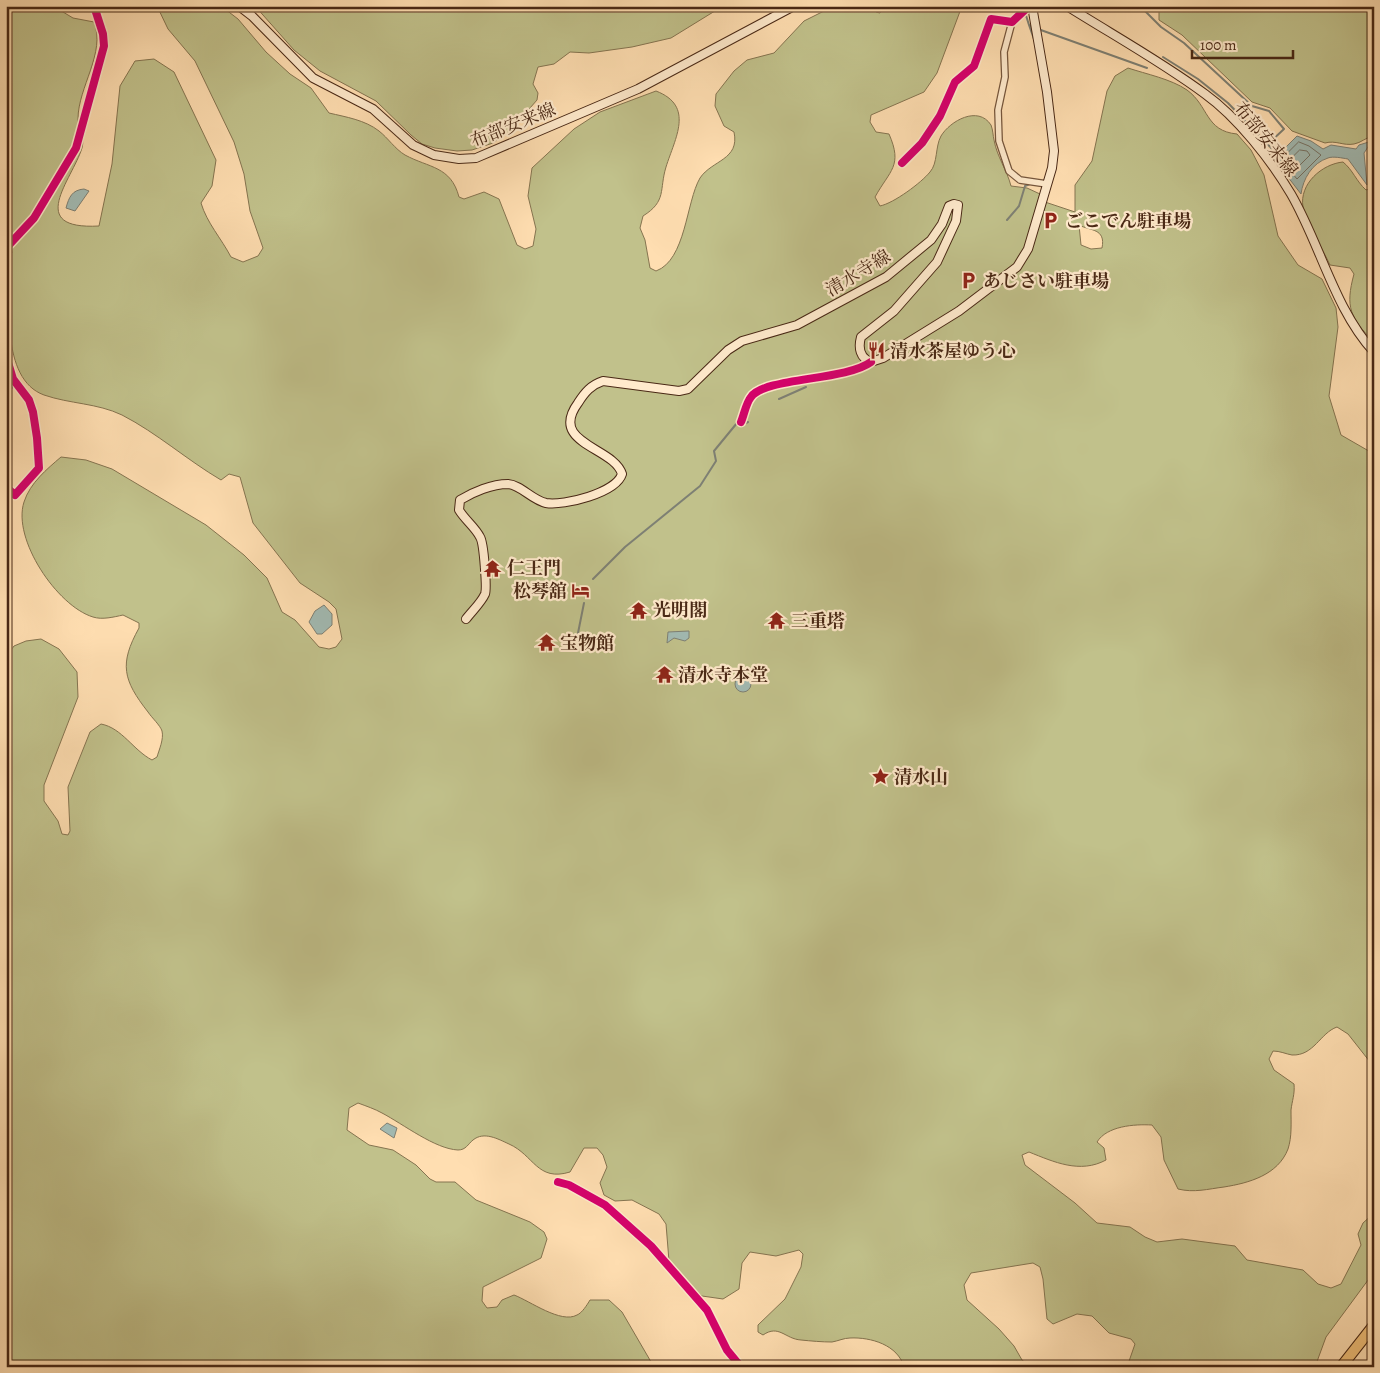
<svg xmlns="http://www.w3.org/2000/svg" width="1380" height="1373" font-family="Alegreya,'Noto Serif JP',serif">
<style>
.green{fill:#c1c18b;stroke:#857450;fill-rule:evenodd}
.water{fill:#a2bbb4;stroke:#7e8074}
.lines{fill:none;stroke-linecap:round;stroke-linejoin:round}
.shore{stroke:#767264;stroke-width:1}
.stream{stroke:#7e8074;stroke-width:2}
.minor-casing{stroke:#76563c;stroke-width:8}
.secondary-casing{stroke:#492815;stroke-width:10}
.motorway-casing{stroke:#492815;stroke-width:12}
.minor{stroke:#ffeacc;stroke-width:5.5}
.secondary{stroke:#ffeacc;stroke-width:8}
.motorway{stroke:#f0bf78;stroke-width:10}
.cycleway-casing{stroke:#ffeacc;stroke-width:11}
.cycleway{stroke:#d6006c;stroke-width:8}
.labels{text-anchor:middle;dominant-baseline:central;stroke-width:4.5;stroke-linejoin:round;paint-order:stroke}
.street-label{font-size:18px;fill:#492815;stroke:#ffeacc}
.poi-label{font-size:18px;font-weight:bold;fill:#492815;stroke:#ffeacc;text-anchor:start}
</style>
<rect width="100%" height="100%" fill="#ffdeb1"/>
<filter id="stains"><feTurbulence type="fractalNoise" baseFrequency=".004" numOctaves="4"/><feColorMatrix values="0 0 0 0 .2 0 0 0 0 .09 0 0 0 0 .02 0 0 0 .5 -.17"/></filter>
<radialGradient id="worn" r=".72"><stop offset=".6" stop-color="#630" stop-opacity="0"/><stop offset="1" stop-color="#630" stop-opacity=".3"/></radialGradient>
<path class="green" d="M6,6H53L73,18L94,22C106,53 78,87 78,119C78,129 85,137 82,148C72,180 25,230 99,226L112,164L120,86L135,61L154,59L174,72L216,160L212,186L201,203C207,223 221,238 231,257L243,262L258,256L263,248L250,211L244,174L234,142L195,61L168,29L157,6H221L238,19L266,52L290,74L311,88L329,113C346,117 365,120 379,131C388,138 395,149 405,155C429,168 451,166 459,197L464,199L484,192L499,199L517,245L525,249L533,246L536,229L528,196L532,168L574,129L600,112L656,91C695,106 675,138 666,167C659,190 667,201 643,216L640,228L645,240L650,268L656,271C686,260 686,202 700,178C712,160 740,160 734,132L724,126L715,106L716,94L734,71L747,60L774,53L804,21L834,6H872L876,12L880,13L883,6H962L937,73L924,92L871,115L870,122L876,132L889,134C903,166 890,170 875,197L880,206C894,203 921,183 930,172C938,163 935,147 941,136C950,121 978,105 991,125C993,130 993,136 994,140C997,157 1007,170 1011,186L1027,188L1040,194L1039,200L1075,212V185L1092,161L1107,91L1115,76L1128,68C1146,74 1171,79 1187,90C1209,106 1205,131 1237,134L1251,150L1264,175L1278,236L1298,265L1322,279L1336,308L1338,327L1329,396L1341,435L1374,454V1067L1348,1034L1337,1027C1320,1033 1314,1056 1292,1055C1286,1054 1280,1051 1273,1051L1269,1059L1274,1070L1294,1084C1295,1094 1292,1101 1291,1110C1291,1123 1292,1137 1288,1149C1278,1175 1249,1183 1224,1187C1208,1189 1194,1193 1178,1189L1164,1160L1161,1137L1152,1125C1134,1124 1107,1126 1097,1142L1104,1148L1106,1160C1080,1174 1054,1162 1029,1152L1022,1155L1025,1165L1075,1203L1097,1223L1130,1227L1145,1237L1157,1242L1182,1239L1235,1246L1247,1260L1303,1270L1318,1284L1331,1288L1341,1284L1361,1245L1358,1234L1363,1223L1374,1213V1272L1326,1337L1315,1367H1216L1214,1364L1205,1367H1127L1135,1344L1131,1339L1109,1333L1092,1316L1077,1314L1053,1324L1047,1319L1043,1279L1040,1267L1033,1263L971,1273L964,1285L967,1300L999,1329L1014,1346L1022,1360L1031,1367H904C898,1345 871,1337 850,1338C844,1338 838,1341 832,1342C822,1342 811,1341 801,1340C785,1339 779,1324 763,1335L758,1332V1325L785,1299L801,1267L803,1254L799,1250L776,1256L750,1252L742,1263L739,1289L723,1299L702,1296L686,1282L669,1261L666,1224L659,1214L632,1200L615,1201L604,1195L600,1183L607,1167L603,1155L597,1148H584L570,1172C537,1182 534,1155 509,1144C498,1139 484,1131 473,1140C468,1144 466,1150 458,1150C435,1149 403,1124 382,1113C375,1109 366,1106 358,1103L349,1108L347,1130L369,1145L393,1150L416,1165L430,1179L436,1182H455L476,1200L530,1222L544,1232L547,1239L541,1258L483,1287L482,1301L487,1308L497,1307L502,1300L514,1295C530,1301 561,1324 577,1315C582,1313 587,1305 590,1300H609L622,1312L654,1367H6V657L14,646L26,641L41,639L59,649L77,672L78,697L44,785V801L58,821L62,834L68,835L70,831L68,787L90,732L101,724C122,728 133,750 152,760L157,757C159,750 164,739 162,731C160,725 152,718 148,712C123,680 119,664 139,628V623L123,615C114,617 102,620 93,617C57,606 12,539 24,502C30,483 47,469 61,457L86,460L112,469L206,525L244,555L267,578L282,612L295,620L319,647L329,649L336,647L342,639L336,609L329,602L300,583L253,523L240,477L229,474L221,480C187,460 157,433 122,415C97,403 70,404 44,395C0,379 10,300 9,261L12,252L6,242ZM1079,225C1090,231 1106,228 1102,248L1091,249L1081,245Z
M255,6H723L671,38L632,47L589,53L570,52L554,64L538,67L533,84L538,93L537,100L509,132L493,143L472,150L457,151L435,148L422,144L411,135L376,101L320,71L294,50Z
M1159,6H1374V136C1366,137 1361,143 1354,144C1343,146 1336,140 1325,143L1292,131L1270,108L1252,102L1182,35L1159,20Z
M1374,149V342C1350,318 1345,307 1354,274L1350,268L1330,265C1323,250 1307,223 1303,207C1299,184 1322,164 1343,162C1353,170 1356,181 1366,190L1369,189V160Z"/>
<path class="water" d="M1297,136L1311,141L1323,149L1331,145L1356,149L1359,145L1372,141L1364,153L1367,185L1348,159C1342,158 1333,156 1328,158C1312,163 1303,179 1301,194L1274,159Z
M84,189L89,191L75,211L66,208C69,197 72,190 84,189Z
M324,605L332,614V625L322,634H317L309,622L315,611Z
M668,632L689,631V638L685,641L674,638L667,643Z
M735 684a8 8 0 1 1 16 0a8 8 0 1 1-16 0Z
M387,1123L397,1128L394,1138L380,1129Z"/>
<g class="lines">
<path class="shore" d="M1299,142L1309,146L1321,155L1297,179L1281,160Z
M1300,150L1307,151L1310,155L1296,169L1290,160Z"/>
<path class="stream" d="M1023,6L1029,25L1034,27
M1140,6L1161,27L1184,43L1252,106L1269,111L1284,129L1267,145
M1029,25L1035,42
M1038,29L1147,68
M1163,57L1198,79L1228,103L1278,155
M1007,220L1019,206L1025,186L1030,184
M779,399L806,387
M593,579L625,547L700,486L716,461L714,451L737,423L744,424L748,422
M578,633L584,603"/>
<defs>
<path id="minor" d="M1012,22L1004,52L1005,77L998,110L999,141L1009,171L1020,180L1047,184
M902,163L922,143L940,116L955,82L974,66L991,19L1012,22L1029,6
M6,248L34,218L76,148L104,46L103,34L94,6
M6,356L13,379L29,400L33,412L37,438L39,468L15,495L6,487
M6,392L13,379
M741,422C744,415 746,403 751,397C765,377 845,381 871,362
M558,1182L569,1185L605,1205L651,1246L707,1310L727,1350L741,1367"/>
<path id="secondary" d="M239,6L252,16L313,78L373,109L413,145L434,155L459,159L476,158L638,89L794,6
M1067,6C1113,35 1162,62 1205,94C1237,117 1271,160 1291,194C1320,244 1335,310 1374,352
M466,619C472,611 481,603 485,594C487,589 484,543 480,537C475,527 465,520 459,510L460,500C473,492 492,484 508,484C521,485 532,500 546,503C564,506 616,493 622,474C614,447 548,444 578,403C585,392 591,385 603,381L679,391L688,389L728,350L742,341L797,325L886,277L931,240L942,224L949,206L954,204L958,205L956,221L937,262L894,311L861,337C858,348 860,358 871,362L883,358L959,311L1017,267L1028,249L1052,168L1054,151L1047,92L1032,6"/>
<path id="motorway" d="M1341,1367L1374,1325"/>
</defs>
<use href="#minor" class="minor-casing"/>
<use href="#secondary" class="secondary-casing"/>
<use href="#motorway" class="motorway-casing"/>
<use href="#minor" class="minor"/>
<use href="#secondary" class="secondary"/>
<use href="#motorway" class="motorway"/>
<defs>
<path id="cycleway" d="M902,163L922,143L940,116L955,82L974,66L991,19L1012,22L1029,6
M6,248L34,218L76,148L104,46L103,34L94,6
M6,356L13,379L29,400L33,412L37,438L39,468L15,495L6,487
M741,422C744,415 746,403 751,397C765,377 845,381 871,362
M558,1182L569,1185L605,1205L651,1246L707,1310L727,1350L741,1367"/>
</defs>
<use href="#cycleway" class="cycleway-casing"/>
<use href="#cycleway" class="cycleway"/>
</g>
<defs>
<symbol id="parking-bare" viewBox="-9 -9 18 18"><path d="M-3.5-5.5H1a3.5 3.5 0 0 1 0 7H-1V5.5H-3.5ZM-1-3.4V-.6H.8a1.4 1.4 0 0 0 0-2.8Z" fill="#8f2418" stroke="#ffeacc" stroke-width="2.5" paint-order="stroke"/></symbol>
<symbol id="restaurant-bare" viewBox="-9 -9 18 18"><path d="M-5-6h1v4h1v-4h1v4h1v-4h1v5L-1.5 .5V6h-2V.5L-5-1ZM5-6V6H3V1.5H1.5Q1.5-4 5-6Z" fill="#8f2418" stroke="#ffeacc" stroke-width="2.5" paint-order="stroke"/></symbol>
<symbol id="temple-bare" viewBox="-9 -9 18 18"><path d="M0-6L5-2H3V0L6.5 2.5H4V6H1.5V3h-3V6H-4V2.5H-6.5L-3 0V-2H-5Z" fill="#8f2418" stroke="#ffeacc" stroke-width="2.5" paint-order="stroke"/></symbol>
<symbol id="hotel-bare" viewBox="-9 -9 18 18"><path d="M-6-4.5h1.5V1H6V5H4.5V3h-9V5H-6ZM-4 0a1.8 1.8 0 1 1 3.6 0ZM.5 0V-2.5h3Q6-2.5 6 0Z" fill="#8f2418" stroke="#ffeacc" stroke-width="2.5" paint-order="stroke"/></symbol>
<symbol id="sight-bare" viewBox="-9 -9 18 18"><path d="M0-6L1.8-2.2L6-1.7L2.9 1.2L3.7 5.4L0 3.3L-3.7 5.4L-2.9 1.2L-6-1.7L-1.8-2.2Z" fill="#8f2418" stroke="#ffeacc" stroke-width="2.5" paint-order="stroke"/></symbol>
</defs>
<g fill-rule="evenodd">
<use href="#parking-bare" x="1038" y="208" width="25" height="25"/>
<use href="#parking-bare" x="956" y="268" width="25" height="25"/>
<use href="#restaurant-bare" x="864" y="338" width="25" height="25"/>
<use href="#temple-bare" x="480" y="556" width="25" height="25"/>
<use href="#hotel-bare" x="568" y="578" width="25" height="25"/>
<use href="#temple-bare" x="626" y="598" width="25" height="25"/>
<use href="#temple-bare" x="764" y="608" width="25" height="25"/>
<use href="#temple-bare" x="534" y="630" width="25" height="25"/>
<use href="#temple-bare" x="652" y="662" width="25" height="25"/>
<use href="#sight-bare" x="868" y="764" width="25" height="25"/>
</g>
<g class="labels">
<g class="street-label">
<text transform="translate(513 125) rotate(-22)">布部安来線</text>
<text transform="translate(1266 139) rotate(51)">布部安来線</text>
<text transform="translate(858 273) rotate(-31)">清水寺線</text>
</g>
<g class="poi-label">
<text x="1065" y="221">ごこでん駐車場</text>
<text x="983" y="281">あじさい駐車場</text>
<text x="890" y="351">清水茶屋ゆう心</text>
<text x="507" y="568">仁王門</text>
<text x="567" y="591" text-anchor="end">松琴舘</text>
<text x="653" y="610">光明閣</text>
<text x="791" y="621">三重塔</text>
<text x="560" y="643">宝物館</text>
<text x="678" y="675">清水寺本堂</text>
<text x="894" y="777">清水山</text>
</g>
</g>
<rect width="1380" height="1373" fill="none" stroke="#ffdeb1" stroke-width="25"/>
<rect x="8" y="8" width="1365" height="1358" fill="none" stroke="#492815" stroke-width="2.5"/>
<rect x="12" y="12" width="1355" height="1348" fill="none" stroke="#492815"/>
<path d="M1192 50v8h101v-8" fill="none" stroke="#492815" stroke-width="2.5"/>
<text x="1200" y="50" font-size="15" fill="#492815" stroke="#ffeacc" stroke-width="4" paint-order="stroke">100 m</text>
<rect width="100%" height="100%" filter="url(#stains)"/>
<rect width="100%" height="100%" fill="url(#worn)"/>
</svg>
